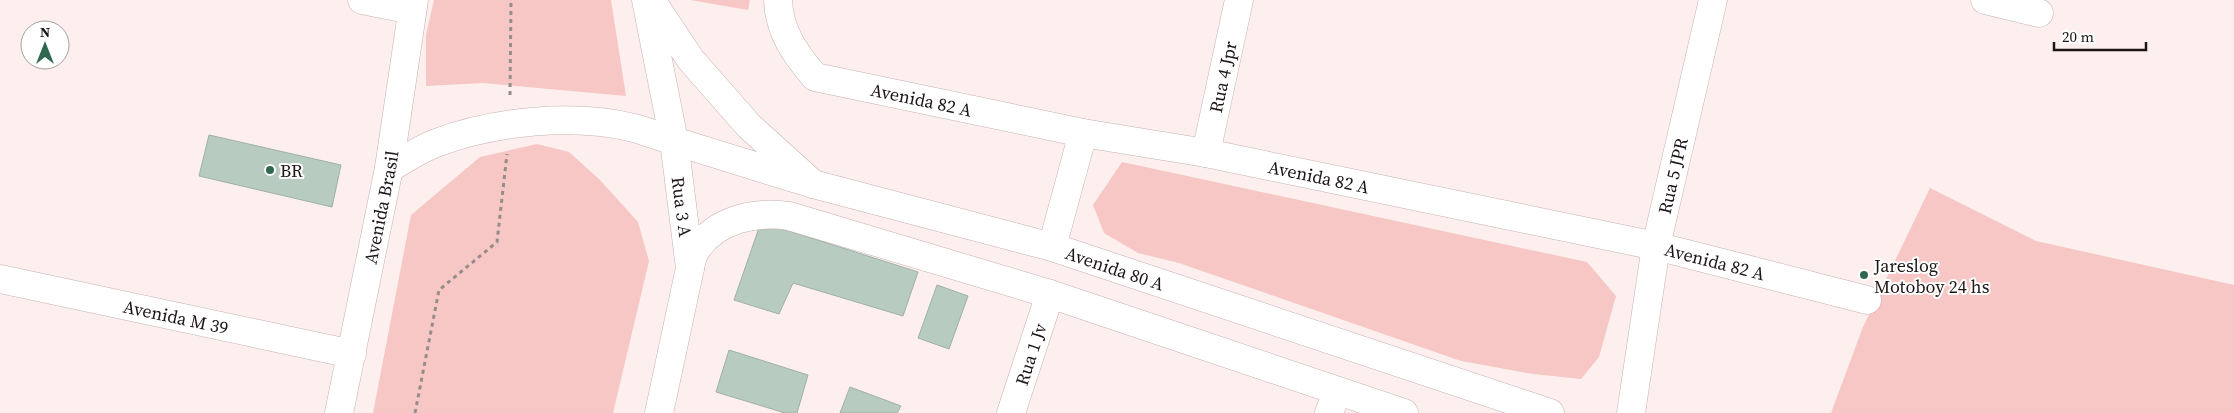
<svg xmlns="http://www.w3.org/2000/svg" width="2234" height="413" font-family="'Source Serif 4',serif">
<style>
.green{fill:#f6c7c4}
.building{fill:#b8cbc1;stroke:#9eb0a7}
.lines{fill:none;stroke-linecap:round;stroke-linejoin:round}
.street-casing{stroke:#c5b1af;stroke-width:29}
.secondary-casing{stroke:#c5b1af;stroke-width:29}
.primary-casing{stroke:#c5b1af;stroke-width:29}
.path{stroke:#978c8c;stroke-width:3;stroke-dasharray:4 4;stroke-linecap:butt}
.street{stroke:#fff;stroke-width:28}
.secondary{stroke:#fff;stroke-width:28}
.primary{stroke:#fff;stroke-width:28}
.poi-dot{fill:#2f674f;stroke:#fff;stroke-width:2}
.labels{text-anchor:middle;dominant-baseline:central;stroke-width:4;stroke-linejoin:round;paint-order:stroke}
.street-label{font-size:18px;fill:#1e1616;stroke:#fff}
.poi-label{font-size:18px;fill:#1e1616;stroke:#fff;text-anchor:start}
</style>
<rect width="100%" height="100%" fill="#fcefee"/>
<path class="green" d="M434,0H611L626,96L483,83L426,86V35Z
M690,0H750L748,10Z
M537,144L569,152L600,180L638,222L649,261L613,413H373L411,215L480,157Z
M1122,162L1587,262L1616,296L1599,357L1581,379L1533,374L1461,361L1179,263L1138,253L1104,233L1093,205Z
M1930,188L2036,241L2234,285V413H1831L1863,327Z"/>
<path class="building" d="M209,135L341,165L332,207L199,176Z
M761,222L918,272L903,316L793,283L779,314L734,300Z
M937,285L968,296L949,349L918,338Z
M729,350L808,375L797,413H785L716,392Z
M850,387L901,406L897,413H840Z"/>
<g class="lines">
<defs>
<g id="street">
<path d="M362,0L412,10"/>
<path id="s1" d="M778,0C779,31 795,54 815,77L1083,133L1206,153L1656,246L1867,300"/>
<path d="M1985,0L2039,13"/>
<path id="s2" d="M1206,153L1239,0"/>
<path d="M1052,247L1083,133"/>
<path id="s3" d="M0,279L352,354"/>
<path id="s4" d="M1011,413L1050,294"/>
<path d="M1329,413L1337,391"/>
<path id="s5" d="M1631,413L1656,246L1713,0"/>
</g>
<g id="secondary">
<path id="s6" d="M674,141L813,184L1052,247L1550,413"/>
<path d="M690,268C691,262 693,255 696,250C716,219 756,211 789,216L1050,294L1404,413"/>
</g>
<g id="primary">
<path id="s7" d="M646,0L674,141L690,268L659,413"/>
<path d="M651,0L691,60L749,126L813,184"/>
<path d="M389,168C404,160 420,149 436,143C494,121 574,113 634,128C648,132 661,137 674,141"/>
<path id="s8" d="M339,413L389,168L414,0"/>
</g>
</defs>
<use href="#street" class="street-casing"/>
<use href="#secondary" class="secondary-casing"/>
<use href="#primary" class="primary-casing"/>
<path class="path" d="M510,95L511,0
M415,413L439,290L497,242L507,154"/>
<use href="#street" class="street"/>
<use href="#secondary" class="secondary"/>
<use href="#primary" class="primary"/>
</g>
<g class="poi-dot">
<circle cx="270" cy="170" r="5"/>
<circle cx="1864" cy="275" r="5"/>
</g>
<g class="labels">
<g class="street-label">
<text stroke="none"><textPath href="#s2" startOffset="78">Rua 4 Jpr</textPath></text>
<text stroke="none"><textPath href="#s1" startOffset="196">Avenida 82 A</textPath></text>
<text stroke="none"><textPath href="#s5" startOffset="241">Rua 5 JPR</textPath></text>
<text stroke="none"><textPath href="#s1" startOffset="601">Avenida 82 A</textPath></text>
<text stroke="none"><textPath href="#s8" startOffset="210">Avenida Brasil</textPath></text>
<text stroke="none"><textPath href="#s7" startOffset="210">Rua 3 A</textPath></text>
<text stroke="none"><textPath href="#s1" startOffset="1006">Avenida 82 A</textPath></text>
<text stroke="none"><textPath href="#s6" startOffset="459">Avenida 80 A</textPath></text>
<text stroke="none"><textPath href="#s3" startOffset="180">Avenida M 39</textPath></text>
<text stroke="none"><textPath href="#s4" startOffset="62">Rua 1 Jv</textPath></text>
</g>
<g class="poi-label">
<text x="280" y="170">BR</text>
<text x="1874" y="265">Jareslog<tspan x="1874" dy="21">Motoboy 24 hs</tspan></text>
</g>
</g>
<g transform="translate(45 45)"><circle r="24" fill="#ffffff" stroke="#a5a2a2"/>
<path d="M0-4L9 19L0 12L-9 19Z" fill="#2f674f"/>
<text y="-8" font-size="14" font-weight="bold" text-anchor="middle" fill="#1e1616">N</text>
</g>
<path d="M2054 42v8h92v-8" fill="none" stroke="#1e1616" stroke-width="2.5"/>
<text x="2062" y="42" font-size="15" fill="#1e1616" stroke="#ffffff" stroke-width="4" paint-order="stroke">20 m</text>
</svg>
